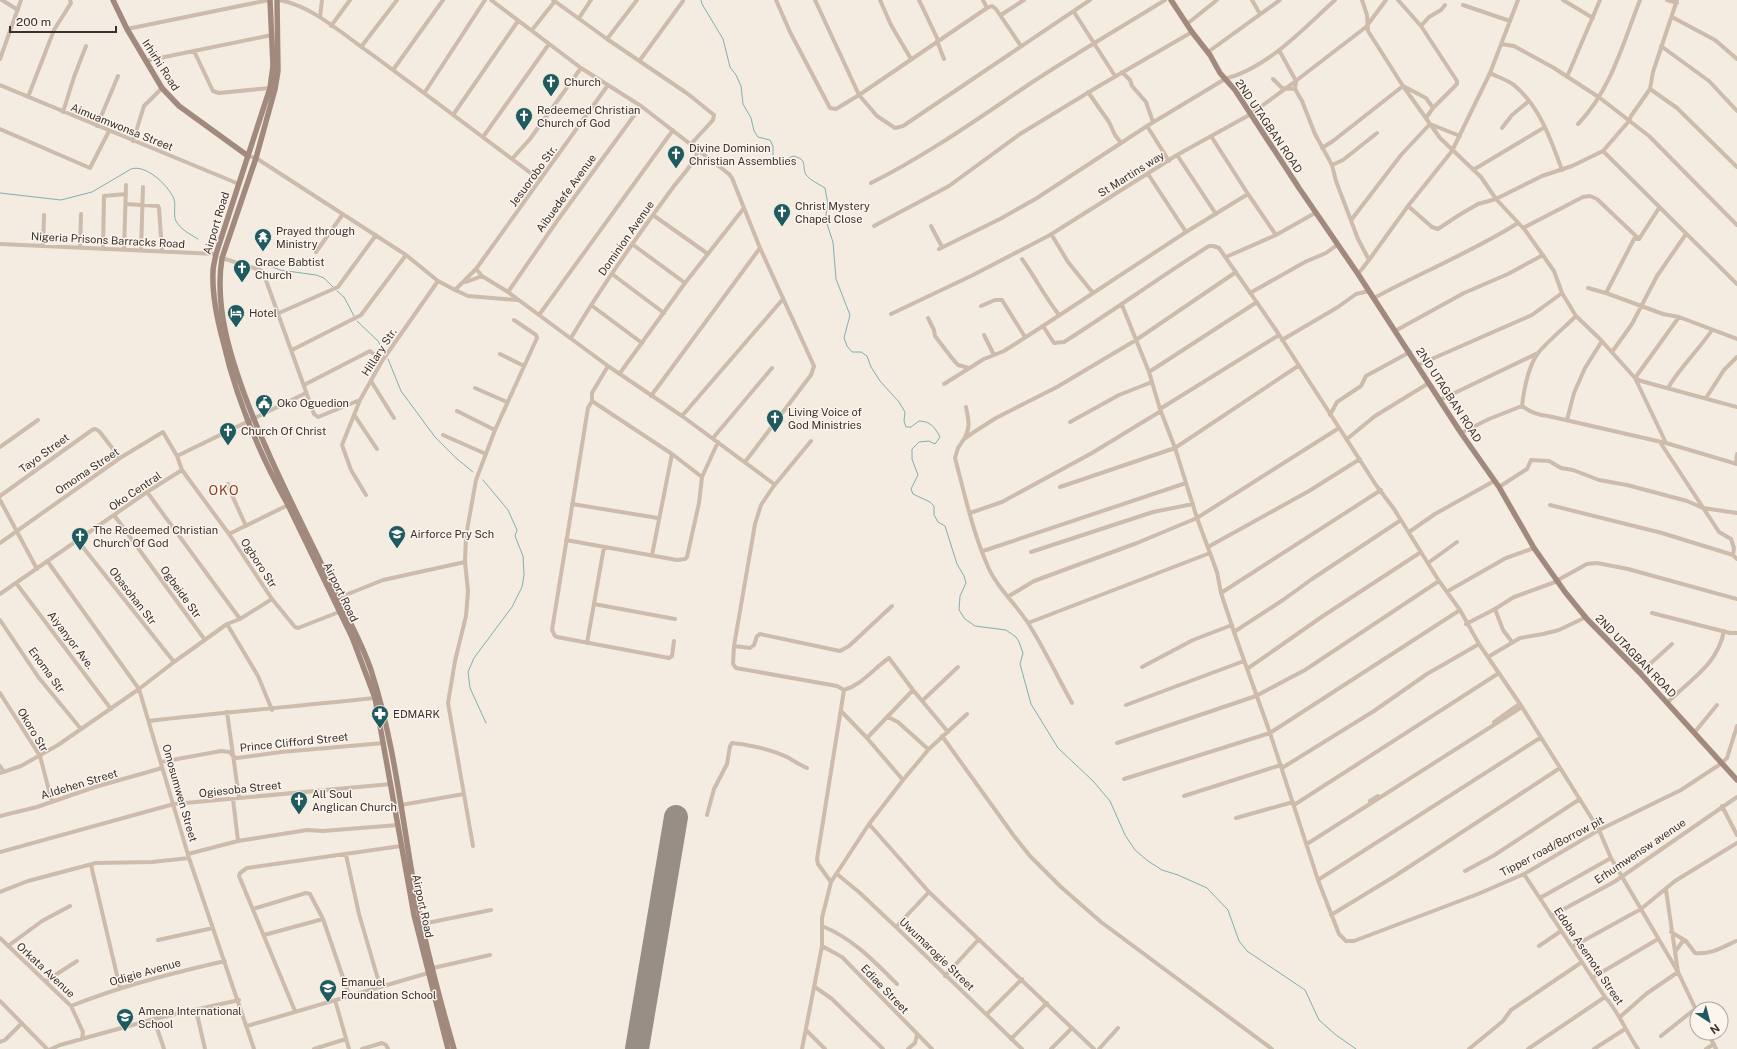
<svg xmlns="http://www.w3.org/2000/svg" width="1737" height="1049" font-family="'Public Sans',sans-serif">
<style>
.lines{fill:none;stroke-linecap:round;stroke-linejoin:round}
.stream{stroke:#7fb0b2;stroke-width:1}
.runway{stroke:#988e86;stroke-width:24}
.street{stroke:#cdbbac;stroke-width:4}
.secondary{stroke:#a18a7d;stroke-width:5.5}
.labels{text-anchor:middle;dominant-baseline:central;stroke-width:3;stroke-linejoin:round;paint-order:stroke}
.street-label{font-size:11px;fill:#3b302b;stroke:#fbf5ee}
.poi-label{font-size:11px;fill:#3b302b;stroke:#fbf5ee;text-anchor:start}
.quarter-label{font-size:13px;letter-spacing:1px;fill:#8c3b22;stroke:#fbf5ee}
</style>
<rect width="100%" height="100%" fill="#f4ebe1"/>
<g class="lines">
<path class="stream" d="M701,0L702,4L723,39L730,67L736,75L741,86L743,104L751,118L754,131L758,137L770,140L773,146V155L779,161L785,160L793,156C809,160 801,165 806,175C811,181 819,184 825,188L828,205L826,214V221L833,242L836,279L850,315L844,338L847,346L852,352H861L867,356L871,367L880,381L899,402L905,412L904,421L906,427H911L919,421C931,421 935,428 940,437L935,444L929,441L919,442L912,449V459L918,475L911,489L913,494L930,502L934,506V515L938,522L945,526L957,564L964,576L966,583L960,596L959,610L965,619L975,626L1006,630L1016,637L1019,642L1023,653L1020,664L1031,704L1058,748L1093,781L1110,801L1125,835L1135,850L1148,861L1162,870L1178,875L1207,888L1228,910L1239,941L1247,951L1305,990L1319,1020L1336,1035L1356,1049
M0,193L61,200L92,192L131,169C146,164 168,185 174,199C176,206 173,215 176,221C181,230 190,234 198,239
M262,259L270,266L280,270L316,275L324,278L333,287
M337,291L344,297L354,316
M357,321L378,341L383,350
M388,359L401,391L435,437L456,458L473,472
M483,480L508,510L517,530L515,536L523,556L524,575L522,587L512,607L474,658L468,672L470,688L486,723"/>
<path class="runway" d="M637,1049L676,817"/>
<path class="street" d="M2,0L18,10
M279,0C313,6 342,34 370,53C427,95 484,138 540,180
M491,0L581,68L641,106L729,174L732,178L760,248L814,366L811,375L745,462
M553,0L607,39L688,94L714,115L713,120L691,144
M776,0L790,32L830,108L836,109L859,95L987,8L992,6L996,9L1021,46
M815,0L859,95L877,116L895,128L903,126L1090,0
M880,0L891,25L911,59
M919,0L938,40
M983,0L987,8
M1252,0L1260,14
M1362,0L1367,15L1368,31L1403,86L1440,138L1481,177L1496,199L1525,230L1554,271L1562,293L1576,316L1600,339L1635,378L1666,443
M1398,0L1421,26L1457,81V84L1433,108L1426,118
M1563,0L1593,18
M1667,0L1677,3
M1463,5L1510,21
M1074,12L1115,76
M1001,15L1024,0
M320,17L322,0
M1672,17L1715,40L1737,59
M579,18L591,0
M1187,24L1217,0
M331,26L350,0
M1421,26L1429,17L1441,10L1445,5
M127,29L269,0
M532,30L555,1
M607,39L637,0
M937,41L944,59
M1501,44L1514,46L1554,68L1600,98L1649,136L1737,225
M1661,46L1709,81L1737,111
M361,47L397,0
M1279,50L1296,81L1295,89L1302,101L1315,134L1332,165L1336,181L1358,239L1369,260
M194,51L213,91L219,93L270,88
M1208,52L1280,0
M0,59L21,0
M640,60L683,1
M145,61L272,35
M393,70L443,0
M1122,72L1130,80L1132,86L1146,102L1153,122
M1490,73C1498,77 1507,80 1514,85C1540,107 1551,140 1562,170
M1567,77L1600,0
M1273,79L1282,88L1295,89
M0,85L239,184
M1650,89L1677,108L1737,167
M425,92L485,0
M1088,92L1109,122L1115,135L1121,143
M28,97L54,30L71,3L70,0
M63,112L74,77L86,46
M453,115L518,21
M1578,124C1611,90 1623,43 1640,0
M97,126L118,76
M1147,126L1169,161
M1502,128L1512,115L1529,101
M0,129L90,168L109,131
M1211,136L1248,194
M483,137L549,44
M133,141L144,106L162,88
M1322,148L1333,141L1403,86L1426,98L1433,108
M1603,151L1737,284
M1177,155L1216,214
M248,156L256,158L406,255L438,281L455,290L468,296L517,300
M512,159L530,139L581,68
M1332,165L1343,160L1377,133
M1473,170L1545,127
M1148,174L1186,232
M871,183C927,155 976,120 1028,85C1073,55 1120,28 1165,0
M126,204L158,206L159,208L162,251
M1408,206L1432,227L1438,229L1459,215L1478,204L1496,199L1542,176L1572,166L1603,151L1629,121L1631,116L1650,89L1653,72L1677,0
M653,215L708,254
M1352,219L1401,155L1430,124L1460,136
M874,226L949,186L1020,134L1099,86L1192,32
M931,226L942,247
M1523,228L1583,197L1590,196L1597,199L1639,239
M1053,237L1068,262L1093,293
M0,244L216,254
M632,244L685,283
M43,246L44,215
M80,248L81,214
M103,249L104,196L126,194
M939,249L1000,219L1037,198L1147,126L1225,79C1269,67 1303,29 1335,0
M124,250L126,185
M141,250L143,187
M316,252L343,214
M1226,257L1276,235L1315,213
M222,258L260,270L263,272L314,414L318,417L360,400L382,361L438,281
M1022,259C1035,277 1045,297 1059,315
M476,269L482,276L508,292L608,366L682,416L774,484
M612,274L664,313
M1358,274L1369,260L1408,206L1452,151L1490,73L1518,0
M466,282L482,276
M1588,288L1606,293L1663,314L1679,317L1737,339
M455,290L476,269L608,85
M508,292L557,221L641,106
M1250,293L1305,262L1326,253L1337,245
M1606,293L1634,239H1639L1659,208
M1374,298C1422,272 1472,252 1518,223
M591,305L642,343
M1122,305L1149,372L1160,409L1175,448L1197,518L1217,572L1221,593L1234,632L1270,733L1318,880L1339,934L1346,941H1354L1478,894L1524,874L1599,830L1681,790L1722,763L1727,758L1737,726
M981,306L995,300H1002L1025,337
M279,313L338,287L376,235
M891,314L973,275L1050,235L1177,155L1251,114L1297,80L1366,27L1386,0
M539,315L673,130
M1679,317L1635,378L1641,381L1737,407
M928,318L934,330L935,336L951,357L958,365L969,368
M1043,326L1054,343L1064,342C1113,311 1160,277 1209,246H1213L1219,248L1278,333L1376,485L1394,509L1439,581L1460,610L1479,644L1522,707L1599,830L1611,858L1678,972L1697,1012
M1395,331L1464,293L1508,274L1543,255
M984,335L994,355
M571,338C602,285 638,235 674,186C681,177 697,160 698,150
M1282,340L1338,307L1356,294L1369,291
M292,350L361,315L406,255
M1612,352L1632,324L1657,276L1686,234
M500,354L524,366
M1418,365L1532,315L1562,293
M608,366L592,393V401L588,408L552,630L555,636L557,637L669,658L672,656L674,641
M1149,372L1257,302
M620,373L685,283L744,208
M371,381L394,418
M944,384L984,359L1004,351L1043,326L1186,232L1248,194L1276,235
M304,385L370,351L382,361
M475,388L507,402
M1668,388C1680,367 1698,351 1712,330
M651,396L760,248
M1706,398L1724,370L1737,357
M360,400L342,445L351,470L366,495
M1440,400L1538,353
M592,401L672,454L652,555
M1522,406C1524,389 1528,367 1538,353C1549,340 1564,328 1576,316
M1160,409L1279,335
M457,411L495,430
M1330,415L1337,402L1361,386L1366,376L1410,352
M355,416L377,449
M682,416L783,299
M1567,420L1574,393L1585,368L1602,341
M1070,422L1119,395L1152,382
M1461,433L1489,419L1522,406C1531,412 1537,415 1548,416L1666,443L1737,464
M443,435L486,454
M965,437C971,427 968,418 966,407
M713,438L772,368
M1347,439L1375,416L1429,383
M811,441L773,487L761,505L755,524L734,646L733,664L736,668L837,686L844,690
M1660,442L1719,532L1731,539L1734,548L1733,555L1737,559
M0,447L38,420
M672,454L702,477
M177,456L306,393
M1736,464L1737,454
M228,484L231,493L246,526
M1060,487L1175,448L1298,366
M1499,487L1527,469L1531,460L1549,461L1561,468L1573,470L1599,480L1627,485L1687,501L1703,508L1737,513
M147,492L240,619
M0,496L92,430L95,429L99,431L120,458
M0,500L37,569
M572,504L658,518
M1550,505L1662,533L1733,555
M970,513L1002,502L1092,453L1161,411
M114,515L205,640
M1409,532L1435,514L1494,481
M229,534L288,505
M566,540L677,560L685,559L687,557L699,503L702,477L718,442
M78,541L174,662
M0,543L120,458L163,432L177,456L182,470L229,534L272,599L295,627L298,628L339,612
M1208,547L1309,491L1360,459
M983,551L1186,483
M1031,552L1153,512L1193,504
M48,562L139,689L189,858L254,1049
M1428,563L1457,542
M1558,580L1587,564L1597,563L1628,569L1737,599
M16,583L111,709
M1448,591L1506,558L1534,548
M1221,593L1381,490
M0,594L147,492L182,470
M1009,596L1034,581L1137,543L1197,518L1339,428
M338,598L383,580L465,562
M594,604L675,619
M1652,613L1730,633H1737
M0,620L39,678L81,729
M1028,623L1210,553
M227,624L258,676L272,710
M1466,624L1495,609
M1234,632L1283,600L1312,579L1401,520
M1512,642L1503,630L1495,609L1514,597L1558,581
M587,643L604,547
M734,646L750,648L754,645L757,636L760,634L840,651L849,646L892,606
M1488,657L1520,638L1543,634L1559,630L1586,617
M1142,667L1193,640L1232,625
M1247,669L1323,616L1421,552
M1640,673L1672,644
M844,690C863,684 873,669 889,658L913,690L948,732
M0,693L40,756L52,802
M922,701L958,667
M1072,703C1057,676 1044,648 1028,623C1016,604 998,589 989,569C973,534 965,495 955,458L958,448L964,439L974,432L996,418L1057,387L1136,340L1236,272
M1667,703C1690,679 1717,666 1724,631
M1126,705L1244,661
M841,711L867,738L903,780
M227,712L239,798
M888,717L898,722L928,749
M149,721C225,712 300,706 375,698
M1494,722L1519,704
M1694,733L1717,705
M942,736L1014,836L1030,856L1061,887L1101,922L1272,1049
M867,738L913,690
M1117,743L1256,696L1305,670L1439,581
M161,762L221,751L230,752L233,756L237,758L281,752L384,743
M0,766L4,772
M1282,768L1374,711L1427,674L1479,644
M0,773L21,766L58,745L139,689L174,662L227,624L240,619L272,599
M1124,779L1270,733L1460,610
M1184,796L1281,765
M233,799L238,841
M1370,801L1378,796
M401,805L464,794
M1294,805L1499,673
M1722,806L1737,835
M707,815L714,789L727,764L730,746L732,743C750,745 770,749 787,757C794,761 800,765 807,768
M0,816L37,807L95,787L162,768
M1236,818L1293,802
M869,824L929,892L1094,1049
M1307,844L1522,707
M473,846L448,703L455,661L466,616L468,591L465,562L466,536L476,480L495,430L537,338L536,335L514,320
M0,852L174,804L391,784
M188,854L238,841L307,830L323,831L398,825
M346,855L359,914L380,986
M91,865L120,988
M1465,871L1493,856L1580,799
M837,874L860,893L896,927L1022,1049
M1524,874L1605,997C1619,1012 1626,1032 1638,1049
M1318,880L1540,738
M831,882L818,864L817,859L844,690
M0,892L28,881L96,863L152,862L189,858
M1540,898L1611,858
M253,909L306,893L310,894L323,919L349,995
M1331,915L1395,876L1560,768
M1551,916L1614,882L1737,797
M422,924L491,910
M822,926C852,938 874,961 897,984
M896,927L929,892
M1671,932L1686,941L1695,953C1710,955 1723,947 1736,941
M264,935L323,919
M0,938L71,1006L83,1032L82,1039
M158,940L213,928
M8,946L42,921L70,906
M822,946L842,957L932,1049
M1539,946L1561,931
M1572,947L1641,909L1675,881L1737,843
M1675,952L1682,942L1686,941
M433,968L490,955
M945,976L979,939
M1592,978L1658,939
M46,981L77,961
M815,987L832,999L883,1049
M335,1000L349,1049
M0,1001L47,1049
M71,1006C121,986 173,973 225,961
M196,1010L205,1049
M295,1011L239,876L240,873L247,868L401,846
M987,1014L1022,979
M1620,1017L1646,994L1678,972L1666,890
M154,1019L164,1049
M247,1026L428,973
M806,1030L825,1049
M1708,1033L1716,1049
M1661,1036L1695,1009
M1011,1039L1047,1003
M0,1042L5,1040L22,1023
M51,1049L60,1045L154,1019L239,1000
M314,1049L346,1039
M362,1049L382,1043L386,1045L388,1049
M802,1049L822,946V918L831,882L869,824L903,780L929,749L967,714
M908,1049L915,1043L917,1035
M1051,1049L1072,1028
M1099,1049L1118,1028
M1469,1049L1503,1021L1511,1010L1582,962
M1528,1049L1605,997
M1594,1049L1625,1029
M1706,1049L1714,1044"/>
<path class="secondary" d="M113,0L127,29L162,88L179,106L248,156
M270,0L273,66L270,88L216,254C215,260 213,266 213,272C212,295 217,319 223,341C236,398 259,453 288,505L352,637L375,698L414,915L448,1049
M277,0L278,71L275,89L256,158L222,258C214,307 231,359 248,404C273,469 306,531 336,594C348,619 362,643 371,670C394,740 402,818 415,891C425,944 439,997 454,1049
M1171,0L1192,32L1210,55L1220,73L1235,90L1299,188L1358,274L1461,433L1499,487L1534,548L1565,592L1587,619L1640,673L1737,780"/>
</g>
<defs>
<symbol id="church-pin" viewBox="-11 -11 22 30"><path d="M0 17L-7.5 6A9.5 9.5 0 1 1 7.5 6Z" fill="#1f5a5e" stroke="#fbf5ee"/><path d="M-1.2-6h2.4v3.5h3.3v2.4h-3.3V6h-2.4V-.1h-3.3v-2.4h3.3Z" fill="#fff"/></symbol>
<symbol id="temple-pin" viewBox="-11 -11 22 30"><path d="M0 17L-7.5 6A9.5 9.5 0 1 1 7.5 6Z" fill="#1f5a5e" stroke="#fbf5ee"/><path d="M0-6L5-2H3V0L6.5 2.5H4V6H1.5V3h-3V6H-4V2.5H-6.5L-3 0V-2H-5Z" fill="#fff"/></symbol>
<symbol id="hotel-pin" viewBox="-11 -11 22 30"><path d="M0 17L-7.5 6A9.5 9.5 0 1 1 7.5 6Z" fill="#1f5a5e" stroke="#fbf5ee"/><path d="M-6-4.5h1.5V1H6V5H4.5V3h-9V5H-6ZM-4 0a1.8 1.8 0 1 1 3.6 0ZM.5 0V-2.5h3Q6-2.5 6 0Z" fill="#fff"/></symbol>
<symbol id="civic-pin" viewBox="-11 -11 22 30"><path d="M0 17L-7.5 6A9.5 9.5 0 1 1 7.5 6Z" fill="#1f5a5e" stroke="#fbf5ee"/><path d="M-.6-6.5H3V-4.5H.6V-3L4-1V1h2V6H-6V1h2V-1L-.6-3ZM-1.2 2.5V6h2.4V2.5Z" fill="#fff"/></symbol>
<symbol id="school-pin" viewBox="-11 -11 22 30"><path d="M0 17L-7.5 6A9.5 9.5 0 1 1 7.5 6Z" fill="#1f5a5e" stroke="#fbf5ee"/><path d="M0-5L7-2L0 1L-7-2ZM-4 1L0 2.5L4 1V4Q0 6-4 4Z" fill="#fff"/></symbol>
<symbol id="pharmacy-pin" viewBox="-11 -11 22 30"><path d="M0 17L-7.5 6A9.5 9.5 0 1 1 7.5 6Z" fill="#1f5a5e" stroke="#fbf5ee"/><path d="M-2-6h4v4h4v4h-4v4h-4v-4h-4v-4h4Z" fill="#fff"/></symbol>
</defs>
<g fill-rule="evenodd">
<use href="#church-pin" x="541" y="72" width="20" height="27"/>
<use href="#church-pin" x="514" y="106" width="20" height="27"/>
<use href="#church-pin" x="666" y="144" width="20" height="27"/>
<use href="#church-pin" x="772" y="202" width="20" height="27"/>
<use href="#temple-pin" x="253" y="227" width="20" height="27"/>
<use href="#church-pin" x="232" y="258" width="20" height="27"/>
<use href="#hotel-pin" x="226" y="303" width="20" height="27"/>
<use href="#civic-pin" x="254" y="393" width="20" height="27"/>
<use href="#church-pin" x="765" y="408" width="20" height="27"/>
<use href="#church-pin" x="218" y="421" width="20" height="27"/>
<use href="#school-pin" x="387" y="524" width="20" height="27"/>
<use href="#church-pin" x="70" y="526" width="20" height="27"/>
<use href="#pharmacy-pin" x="370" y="704" width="20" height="27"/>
<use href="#church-pin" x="289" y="790" width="20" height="27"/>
<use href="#school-pin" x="318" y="978" width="20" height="27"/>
<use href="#school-pin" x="115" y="1007" width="20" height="27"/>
</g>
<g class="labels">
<g class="street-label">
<text transform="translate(161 65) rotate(57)">Irhirhi Road</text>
<text transform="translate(1269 126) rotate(56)">2ND UTAGBAN ROAD</text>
<text transform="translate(122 127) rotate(22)">Aimuamwonsa Street</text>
<text transform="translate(1131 174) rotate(-32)">St Martins way</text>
<text transform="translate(533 176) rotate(-54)">Jesuorobo Str.</text>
<text transform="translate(566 193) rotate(-54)">Aibuedefe Avenue</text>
<text transform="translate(216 223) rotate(-73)">Airport Road</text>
<text transform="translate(626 238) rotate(-55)">Dominion Avenue</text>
<text transform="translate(108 240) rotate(3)">Nigeria Prisons Barracks Road</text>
<text transform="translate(379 352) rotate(-57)">Hillary Str.</text>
<text transform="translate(1449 395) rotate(57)">2ND UTAGBAN ROAD</text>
<text transform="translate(44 453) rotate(-36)">Tayo Street</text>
<text transform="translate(87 471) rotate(-34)">Omoma Street</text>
<text transform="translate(135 491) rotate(-34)">Oko Central</text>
<text transform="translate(259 563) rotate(57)">Ogboro Str</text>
<text transform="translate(181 592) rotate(54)">Ogbeide Str</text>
<text transform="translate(341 592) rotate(64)">Airport Road</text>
<text transform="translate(133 596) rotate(52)">Obasohan Str</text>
<text transform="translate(71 640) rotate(53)">Aiyanyor Ave.</text>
<text transform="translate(1636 656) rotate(46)">2ND UTAGBAN ROAD</text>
<text transform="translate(47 670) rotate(54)">Enoma Str</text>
<text transform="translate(33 730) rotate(59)">Okoro Str</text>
<text transform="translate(294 742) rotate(-6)">Prince Clifford Street</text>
<text transform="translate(79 784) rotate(-17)">A.Idehen Street</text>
<text transform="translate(240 789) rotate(-6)">Ogiesoba Street</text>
<text transform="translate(180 793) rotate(74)">Omosumwen Street</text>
<text transform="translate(1552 846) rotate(-28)">Tipper road/Borrow pit</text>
<text transform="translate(1640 851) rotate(-34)">Erhumwensw avenue</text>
<text transform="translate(423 906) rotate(78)">Airport Road</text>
<text transform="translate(937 954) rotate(44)">Uwumarogie Street</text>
<text transform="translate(1589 956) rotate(56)">Edoba Asemota Street</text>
<text transform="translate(46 970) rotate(43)">Orkata Avenue</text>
<text transform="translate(145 972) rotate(-16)">Odigie Avenue</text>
<text transform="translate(885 989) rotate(46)">Ediae Street</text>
</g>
<g class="poi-label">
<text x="564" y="82">Church</text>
<text x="537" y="110">Redeemed Christian<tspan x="537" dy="13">Church of God</tspan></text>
<text x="689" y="148">Divine Dominion<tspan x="689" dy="13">Christian Assemblies</tspan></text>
<text x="795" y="206">Christ Mystery<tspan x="795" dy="13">Chapel Close</tspan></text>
<text x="276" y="231">Prayed through<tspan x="276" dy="13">Ministry</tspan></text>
<text x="255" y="262">Grace Babtist<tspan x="255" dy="13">Church</tspan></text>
<text x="249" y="313">Hotel</text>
<text x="277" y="403">Oko Oguedion</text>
<text x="788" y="412">Living Voice of<tspan x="788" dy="13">God Ministries</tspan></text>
<text x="241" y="431">Church Of Christ</text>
<text x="93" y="530">The Redeemed Christian<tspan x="93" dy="13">Church Of God</tspan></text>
<text x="410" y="534">Airforce Pry Sch</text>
<text x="393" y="714">EDMARK</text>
<text x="312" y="794">All Soul<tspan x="312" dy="13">Anglican Church</tspan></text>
<text x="341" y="982">Emanuel<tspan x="341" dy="13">Foundation School</tspan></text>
<text x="138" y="1011">Amena International<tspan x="138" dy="13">School</tspan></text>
</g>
<g class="quarter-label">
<text x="224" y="490">OKO</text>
</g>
</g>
<g transform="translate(1709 1021) rotate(144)"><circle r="19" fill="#fbf5ee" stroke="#aea6a0"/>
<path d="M0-3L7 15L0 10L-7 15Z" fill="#1f5a5e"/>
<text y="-6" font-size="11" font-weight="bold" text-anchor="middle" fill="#3b302b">N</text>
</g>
<path d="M10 26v6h106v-6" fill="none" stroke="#3b302b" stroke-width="2"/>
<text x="16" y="26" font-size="12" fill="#3b302b" stroke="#fbf5ee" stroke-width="3" paint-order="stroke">200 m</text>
</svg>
